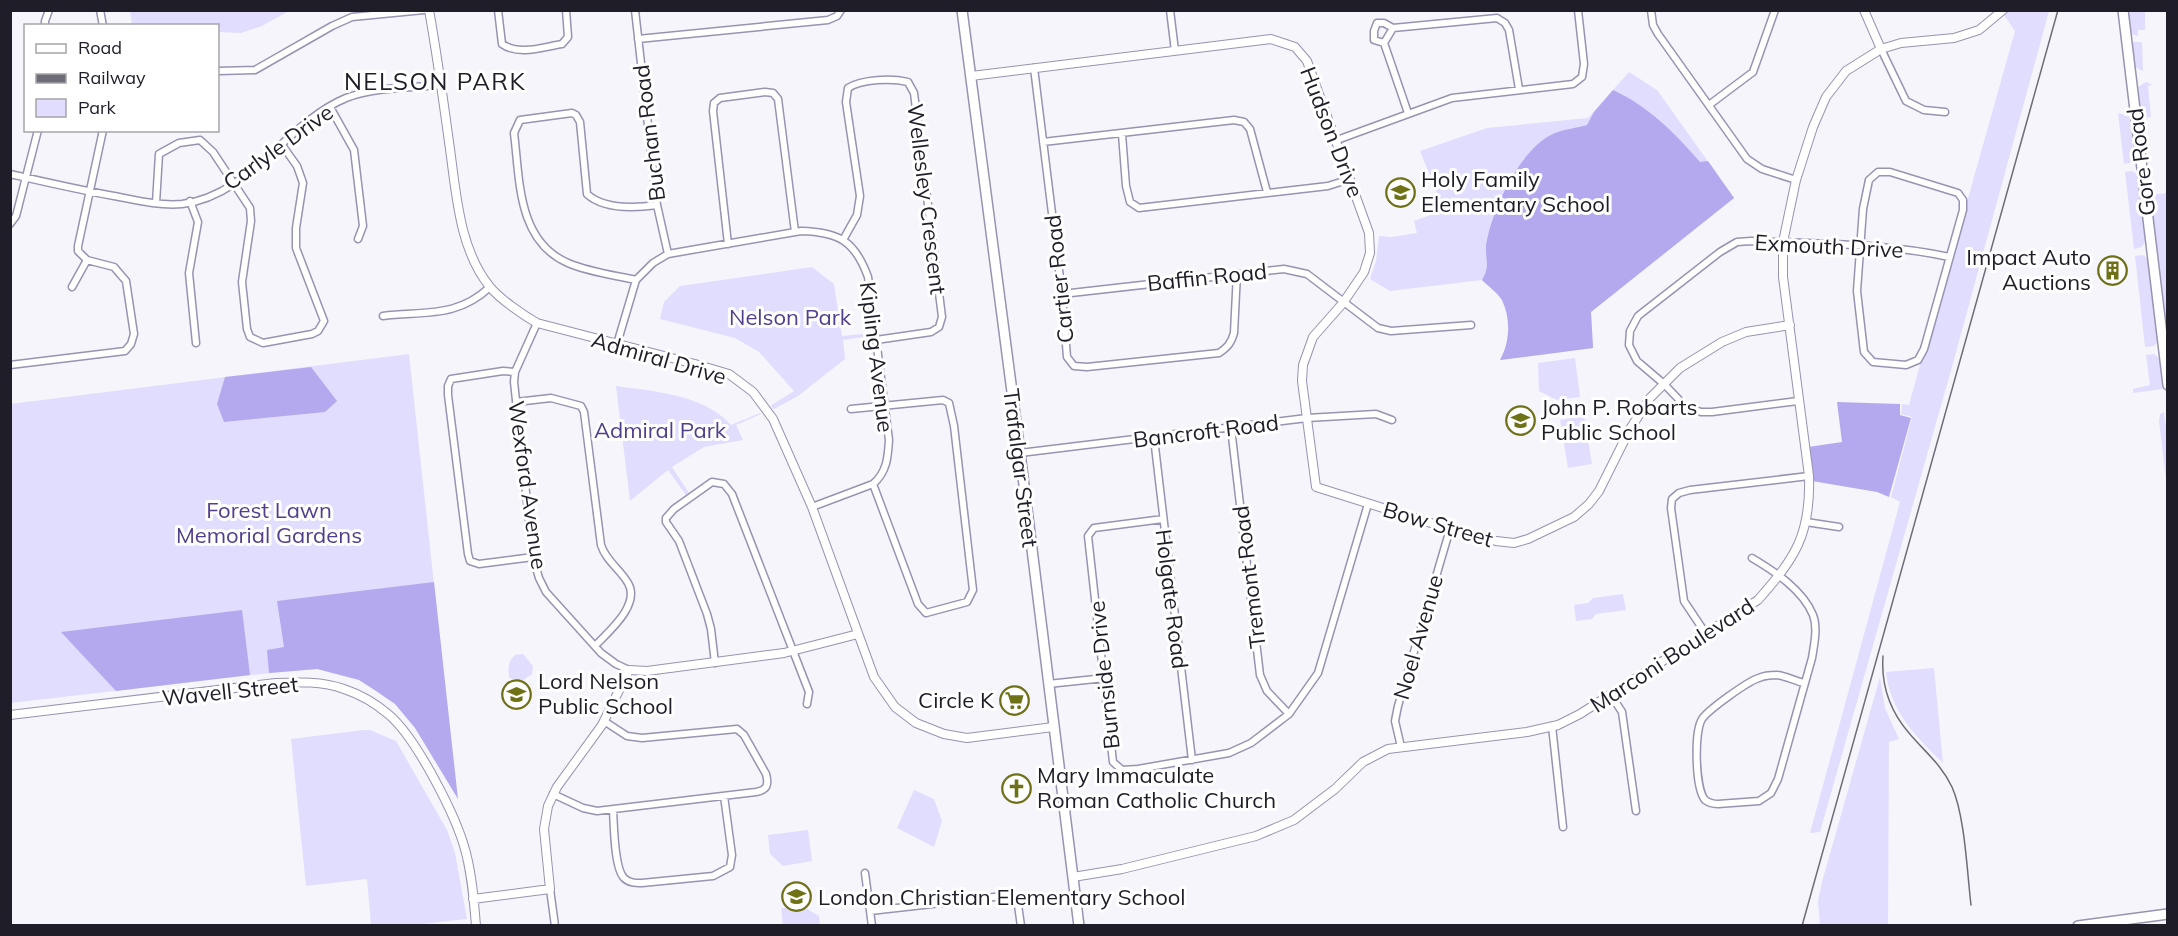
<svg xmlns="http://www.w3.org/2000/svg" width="2178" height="936" font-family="Mulish,sans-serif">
<rect width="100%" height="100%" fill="#f6f5fc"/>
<!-- green -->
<path fill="#e1ddff" d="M130,11V10L289,11L262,26L241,33L218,32V26L132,25Z
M2008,11H2049L1952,367L1820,832L1810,833L1900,502L1891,497L1912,417L1901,414L1902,404L1909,405L1921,361L1924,355L2015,31L2004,15Z
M2131,11H2145V30H2138V36L2129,33L2127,17Z
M2134,42H2142L2143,71L2133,66L2131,45Z
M1629,72L1657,90L1734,198L1591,312L1593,348L1500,360C1510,343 1511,319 1502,301C1498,293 1488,286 1482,280L1390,291L1370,279L1376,261L1379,236L1391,237L1417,233L1414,221L1444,210L1420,151L1487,128L1588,118Z
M2146,82L2153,85L2148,86L2151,117L2139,118L2136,88Z
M2118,113L2131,116L2135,162L2124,164Z
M2132,171L2137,174L2145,242L2142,247L2134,249L2125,172Z
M2167,193V345L2149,195Z
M2143,255L2148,259L2158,342L2154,346L2145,347L2135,256Z
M812,267L834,284L842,336L872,333V336L843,340L845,359L798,396L774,409L770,406L794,391L759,352L735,338L660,319L664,302L680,286Z
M409,354L442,658L261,674L11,703L10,404Z
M2154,354L2160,359L2163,389L2133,393V389L2150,385L2146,355Z
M1575,358L1580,397L1557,400L1539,391L1538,363Z
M616,386C654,391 705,395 731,425L760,413L761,414L736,425L743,440L704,447L672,467L689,493L686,495L668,470L630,501Z
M2164,412L2165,423H2167L2168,426L2167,488L2159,421L2160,414Z
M1584,416L1592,464L1568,468L1560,420Z
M1623,594L1626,610L1596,614L1592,619L1576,621L1574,605L1588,603L1593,598Z
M523,654L533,666L532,674L518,684L509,677C508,667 508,662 515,655Z
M1934,668L1943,763C1916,737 1890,711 1886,672Z
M1880,677L1885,708L1899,739L1889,742L1888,925H1820L1818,901L1822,882Z
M363,730H370L396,741L447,830L455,853L467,919L414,925H371L367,879L306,886L291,739Z
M914,790L934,799L942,821L934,847L897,828Z
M808,830L812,861L783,866L770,854L768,835Z
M802,906L819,916L820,925H783L781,908Z"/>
<!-- forest -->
<path fill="#b4a9ee" d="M1613,90C1648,106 1675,133 1700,162L1708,161L1734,198L1591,312L1593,348L1500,360C1510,343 1511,318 1502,300C1498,293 1488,286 1482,280C1492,263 1483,257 1487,240C1494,206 1521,147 1555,133C1565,129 1577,128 1587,125L1594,112Z
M311,367L337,401L325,412L224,422L217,404L225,377Z
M1837,402L1900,404V415L1911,418L1889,497L1877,492L1812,481L1808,447L1842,442Z
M434,582L458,799L415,728L395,704L376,691L359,680L317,669L269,673L267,650L284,647L277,601Z
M242,610L250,675L116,691L61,632Z"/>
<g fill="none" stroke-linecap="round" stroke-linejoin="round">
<defs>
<path id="minor" d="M100,10L103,26
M498,10L502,44C519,56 543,47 562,44L568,37L566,10
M635,10L657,205L668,254
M1170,10L1175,51
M1651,10L1653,25L1658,34L1747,159L1762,169L1796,180
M45,26V21L49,10
M638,39L828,20L837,16L841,10
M1384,43L1374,40V31L1377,23H1384L1393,28
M1881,49L1906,101L1924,110L1945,112
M1034,68L1062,294L1067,357L1074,366L1087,367L1219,353C1228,347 1231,343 1234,333L1237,273
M218,71L255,70L332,26L352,17L424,10
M1709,105L1753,72L1775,10
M330,107L354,150L363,226L358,239
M1408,113L1384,43L1393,28L1497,18L1505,23L1509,30L1519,89
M1122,134L1126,186L1130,202L1139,208L1328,186L1350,179
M1337,140L1452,98L1573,84L1582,77L1584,64L1578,10
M1043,142L1234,120L1244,122L1250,129L1267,192
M1878,172H1890L1958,193L1963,200V210L1924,349L1918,360L1906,365L1873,362L1864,352L1857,291L1863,209L1869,180Z
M10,174C45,182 79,190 114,196C135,200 159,206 182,204C250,196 286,123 346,98C375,87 410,88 441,85
M190,201L198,222L189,273L196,343
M156,203L159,154L179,143L200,140L213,152L250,208L251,221L242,282L247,329L250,337L263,343L312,334L318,331L324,321L296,248V228L303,183L297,166L282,145
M10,224L16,216L38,130
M843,240L857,215L860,196L846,102L848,88C862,79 892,78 908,82L914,93L942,317L939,327L931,332L876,340
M728,244L713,111L714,103L720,98L765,92L773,93L778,99L795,232
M636,280C613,275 589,272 568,263C517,241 520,180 514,133L520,120L572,113L576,115L580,122L587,194C604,210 635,208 657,205
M72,287L87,260
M1062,294L1284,269L1307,274L1378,328L1391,331L1471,325
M383,316C425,311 457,318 490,287
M537,323L515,372L514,382L533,557L539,578L546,592L601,653L616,664L629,670
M617,344L636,280L653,263L668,254L801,231C839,232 855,241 868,277L889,440C888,457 887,472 873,484L812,507
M10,365L125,351L131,344L134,334L126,281L114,267L87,260L78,251V246L103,130
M515,372L503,371L451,379L448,386V395L468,554L470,561L479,564L533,557
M1798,401L1712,412H1701L1686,407L1664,384L1637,361L1629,345L1630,331L1638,316L1720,252L1737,242L1751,241C1817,244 1885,243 1949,257
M516,402L551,398L581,406L584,412L601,545C606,561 620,569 628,583C641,605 608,632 595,646
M851,409L943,400L949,403L954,426L973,590L967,602L926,613L918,604L873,484
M1231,428L1260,675L1267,691L1289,714
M1154,438L1192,760
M1020,453L1307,418L1376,414L1392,420
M1163,519L1094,528L1088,536L1113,762L1122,770L1138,769L1229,753L1251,743L1289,714L1318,673L1368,504
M1806,522L1839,527
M1752,558C1774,571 1803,590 1813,615C1818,628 1814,645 1812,658L1778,779L1771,793L1759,801L1718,804C1713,804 1709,803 1705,800C1695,788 1694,732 1702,719C1708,710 1748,681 1759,678C1763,676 1772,675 1777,675C1786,676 1795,681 1804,683
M1706,634L1684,601L1671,508L1672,499L1679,493L1690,490L1809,476
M715,663L711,629L707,614L679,541L666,522V518L674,509L712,482L724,484L732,494L809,692L807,704
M1048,684L1105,678
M1611,695L1622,712L1636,811
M1552,726L1563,827
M1401,747L1395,721L1398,706L1450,529
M553,794L583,808L597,811L756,792C767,790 769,785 766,774L744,735L737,729L642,738L627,736L604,721
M613,810C614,825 614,868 624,878C629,883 635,883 642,883L713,876L730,867L732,855L724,796
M865,873L872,926
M550,889L555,926
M870,911L1012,895L1018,905L1021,926"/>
<path id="tertiary" d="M429,10C437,54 443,98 449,142C456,189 458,248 490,287C500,299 523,315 537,323L695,364L729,374L753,392L773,419L812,507L874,677L895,707L916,723L944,734L967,738L1053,727
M1864,10L1881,49
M971,76L1271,39L1295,47L1307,61L1369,233L1370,253L1364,272L1343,303L1313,337L1303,365L1302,381L1316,487L1450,529L1496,541L1514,543L1528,539L1574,517L1589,504L1599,491L1630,429L1650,398L1680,368L1722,342L1746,332L1790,325
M10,715L276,683C299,682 322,681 344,689C359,694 375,703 388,714C416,737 457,817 466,853C472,876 474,901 476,926
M1073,877L1122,869L1256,836L1294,820L1335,789L1363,762L1388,749L1527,732L1558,725L1580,714L1758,600C1795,558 1811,535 1809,476L1783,277V242L1796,180L1813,127L1826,97L1846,71L1881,49L1901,43L1954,38L1979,30L2003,10
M473,899L550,889L544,829L548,806L557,787L602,725L629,670L647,671L784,653L858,634"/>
<path id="secondary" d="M962,10L1020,453L1079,926
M2123,10L2168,385
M2078,926L2168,914"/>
</defs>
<!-- minor casing -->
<use href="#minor" stroke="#9793b1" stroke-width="9"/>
<!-- tertiary casing -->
<use href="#tertiary" stroke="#9793b1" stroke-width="10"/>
<!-- secondary casing -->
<use href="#secondary" stroke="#9793b1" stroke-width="12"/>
<!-- minor -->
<use href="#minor" stroke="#fff" stroke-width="6"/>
<!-- tertiary -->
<use href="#tertiary" stroke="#fff" stroke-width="8"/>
<!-- secondary -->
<use href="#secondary" stroke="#fff" stroke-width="9"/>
<!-- rail -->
<path stroke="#6e6d77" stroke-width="1.5" d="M1883,656C1881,684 1890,711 1909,733C1924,751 1942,765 1952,787C1965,816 1967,872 1971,905
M1802,926L2058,10"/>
</g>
<!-- icons -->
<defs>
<symbol id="school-ring" viewBox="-11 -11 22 22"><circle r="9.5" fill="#fff" stroke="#6f7117" stroke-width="1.5"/><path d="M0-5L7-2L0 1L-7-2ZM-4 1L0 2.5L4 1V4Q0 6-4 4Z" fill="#6f7117"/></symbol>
<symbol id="building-ring" viewBox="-11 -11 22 22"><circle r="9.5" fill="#fff" stroke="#6f7117" stroke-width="1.5"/><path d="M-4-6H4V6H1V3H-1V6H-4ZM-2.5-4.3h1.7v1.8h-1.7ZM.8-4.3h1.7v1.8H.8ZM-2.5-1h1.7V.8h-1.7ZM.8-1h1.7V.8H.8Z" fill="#6f7117"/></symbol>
<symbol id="supermarket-ring" viewBox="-11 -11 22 22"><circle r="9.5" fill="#fff" stroke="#6f7117" stroke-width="1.5"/><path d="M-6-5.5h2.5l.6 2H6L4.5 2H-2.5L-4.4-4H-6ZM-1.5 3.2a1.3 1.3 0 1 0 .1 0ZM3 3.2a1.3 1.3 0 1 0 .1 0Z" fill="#6f7117"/></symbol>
<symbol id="church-ring" viewBox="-11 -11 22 22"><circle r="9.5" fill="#fff" stroke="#6f7117" stroke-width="1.5"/><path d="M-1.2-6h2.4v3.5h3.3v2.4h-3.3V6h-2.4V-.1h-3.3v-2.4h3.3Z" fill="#6f7117"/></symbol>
</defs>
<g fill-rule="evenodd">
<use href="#school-ring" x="1384" y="176" width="33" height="33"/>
<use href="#building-ring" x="2096" y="254" width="33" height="33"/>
<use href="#school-ring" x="1504" y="404" width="33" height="33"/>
<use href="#school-ring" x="500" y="678" width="33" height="33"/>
<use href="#supermarket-ring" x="998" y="684" width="33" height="33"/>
<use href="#church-ring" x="1000" y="772" width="33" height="33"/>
<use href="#school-ring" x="780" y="880" width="33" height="33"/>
</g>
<g text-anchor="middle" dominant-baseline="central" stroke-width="6" stroke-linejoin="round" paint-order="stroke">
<!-- street labels -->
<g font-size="22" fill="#1e1d28" stroke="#fff">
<text transform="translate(1332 132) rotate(69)">Hudson Drive</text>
<text transform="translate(649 133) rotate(-97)">Buchan Road</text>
<text transform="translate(278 147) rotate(-36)">Carlyle Drive</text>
<text transform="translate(2141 162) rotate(-97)">Gore Road</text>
<text transform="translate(927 199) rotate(83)">Wellesley Crescent</text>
<text transform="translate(1829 246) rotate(3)">Exmouth Drive</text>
<text transform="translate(1207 277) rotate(-6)">Baffin Road</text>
<text transform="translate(1059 279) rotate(-96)">Cartier Road</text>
<text transform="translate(877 357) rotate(83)">Kipling Avenue</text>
<text transform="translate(659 358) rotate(16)">Admiral Drive</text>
<text transform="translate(1206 431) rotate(-7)">Bancroft Road</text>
<text transform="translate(1021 468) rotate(83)">Trafalgar Street</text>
<text transform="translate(528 485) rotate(82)">Wexford Avenue</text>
<text transform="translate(1438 524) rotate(16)">Bow Street</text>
<text transform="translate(1249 577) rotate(-97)">Tremont Road</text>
<text transform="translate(1172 599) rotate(83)">Holgate Road</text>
<text transform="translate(1418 637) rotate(-74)">Noel Avenue</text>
<text transform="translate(1672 655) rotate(-33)">Marconi Boulevard</text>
<text transform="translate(1104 675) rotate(-96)">Burnside Drive</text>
<text transform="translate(230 691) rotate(-6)">Wavell Street</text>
</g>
<!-- poi labels -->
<g font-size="22" fill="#1e1d28" stroke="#fff" text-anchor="start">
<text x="1421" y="179">Holy Family<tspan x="1421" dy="25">Elementary School</tspan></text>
<text x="2091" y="257" text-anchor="end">Impact Auto<tspan x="2091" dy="25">Auctions</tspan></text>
<text x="1541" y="407">John P. Robarts<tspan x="1541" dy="25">Public School</tspan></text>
<text x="538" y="681">Lord Nelson<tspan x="538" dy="25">Public School</tspan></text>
<text x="994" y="700" text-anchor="end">Circle K</text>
<text x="1037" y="775">Mary Immaculate<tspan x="1037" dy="25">Roman Catholic Church</tspan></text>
<text x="818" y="897">London Christian Elementary School</text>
</g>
<!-- park labels -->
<g font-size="22" fill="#513e8f" stroke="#fff">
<text x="790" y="317">Nelson Park</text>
<text x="660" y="430">Admiral Park</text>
<text x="269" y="510">Forest Lawn<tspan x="269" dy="25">Memorial Gardens</tspan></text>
</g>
<!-- neighbourhood labels -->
<g font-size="24" letter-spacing="1.5" fill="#1e1d28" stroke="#fff">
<text x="435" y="81">NELSON PARK</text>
</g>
</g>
<!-- border -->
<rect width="2178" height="936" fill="none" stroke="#1e1d28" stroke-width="24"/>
<!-- legend -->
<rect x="24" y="24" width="195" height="108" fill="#ffffff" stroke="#a5a5a9" stroke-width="1.5"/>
<rect x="36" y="44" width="30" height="9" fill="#ffffff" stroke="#a5a5a9" stroke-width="1.5"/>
<text x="78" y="54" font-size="18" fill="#1e1d28">Road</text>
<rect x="36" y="74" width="30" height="9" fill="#6e6d77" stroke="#a5a5a9" stroke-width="1.5"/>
<text x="78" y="84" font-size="18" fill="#1e1d28">Railway</text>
<rect x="36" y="99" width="30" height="18" fill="#e1ddff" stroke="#a5a5a9" stroke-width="1.5"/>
<text x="78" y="114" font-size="18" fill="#1e1d28">Park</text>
</svg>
